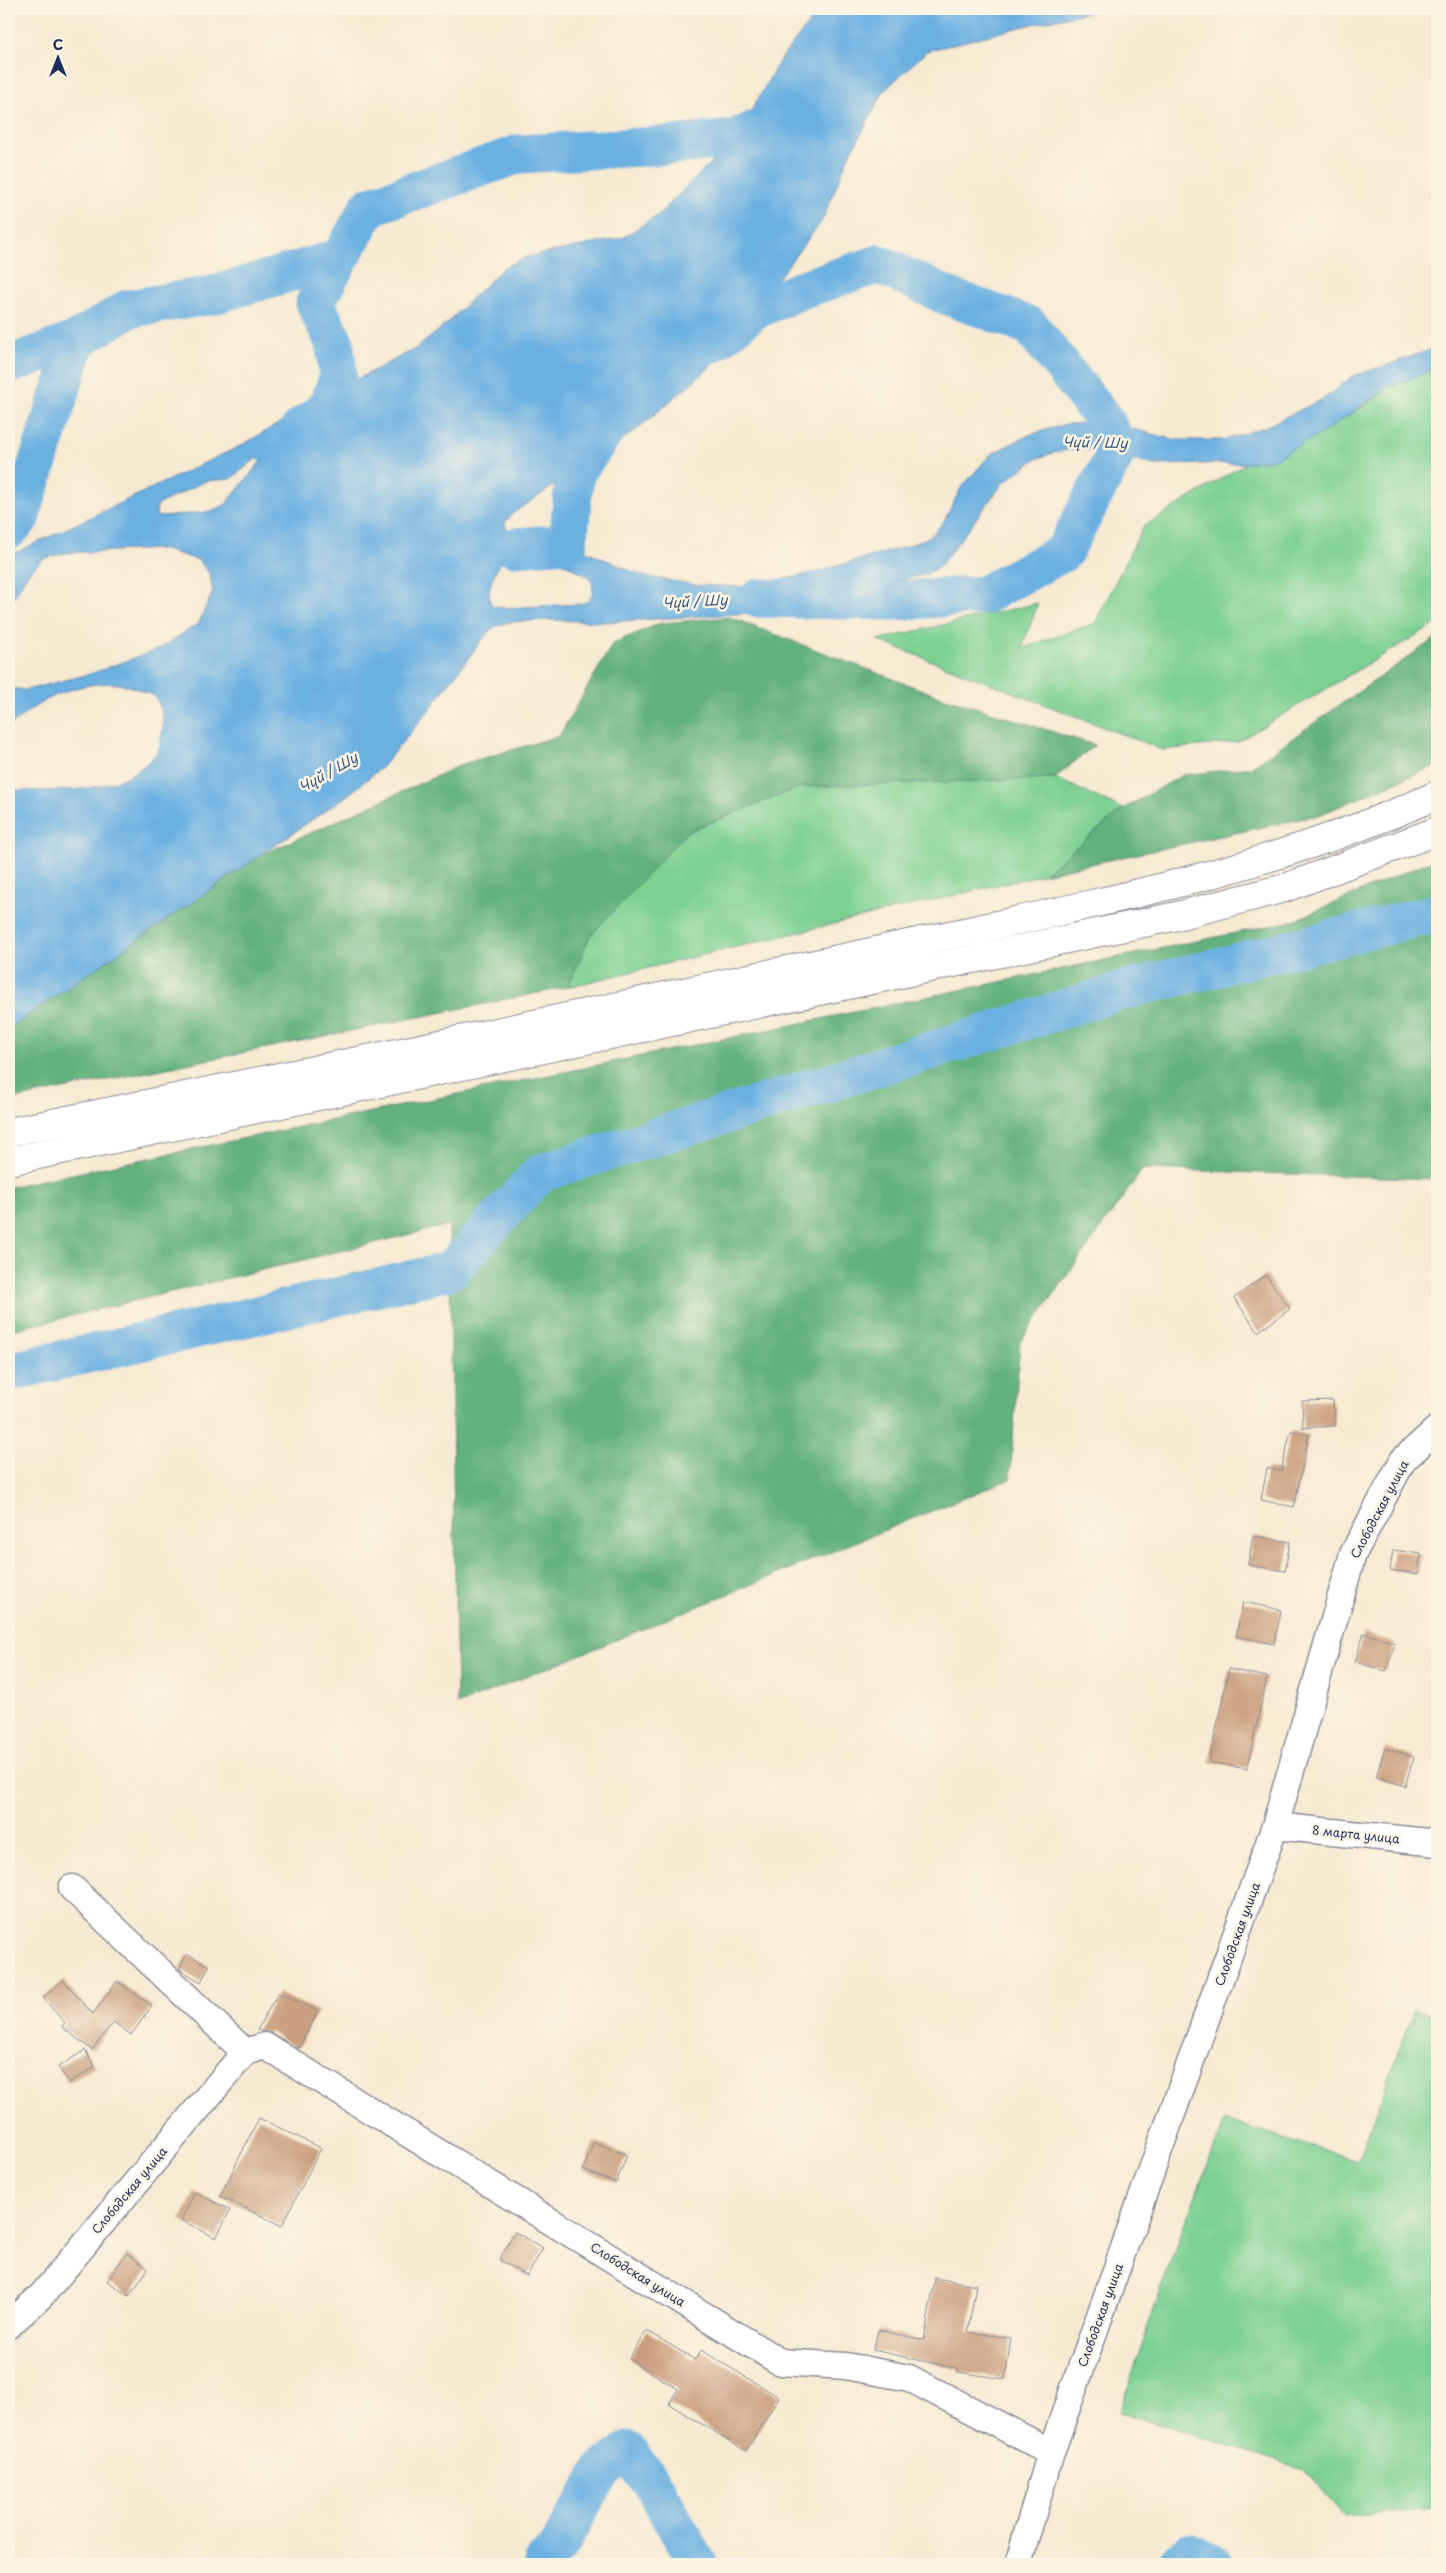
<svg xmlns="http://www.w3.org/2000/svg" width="1446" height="2573" font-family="'Playpen Sans',sans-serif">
<rect width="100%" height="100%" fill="#fcf5e5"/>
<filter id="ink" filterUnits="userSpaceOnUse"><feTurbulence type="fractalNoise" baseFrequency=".02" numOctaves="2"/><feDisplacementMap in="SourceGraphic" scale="10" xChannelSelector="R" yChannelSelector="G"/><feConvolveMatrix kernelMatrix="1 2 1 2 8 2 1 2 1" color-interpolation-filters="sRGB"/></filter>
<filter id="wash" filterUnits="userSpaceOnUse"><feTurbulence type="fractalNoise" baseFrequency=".0096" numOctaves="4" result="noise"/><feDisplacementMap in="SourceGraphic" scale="20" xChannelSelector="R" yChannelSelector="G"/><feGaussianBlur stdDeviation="1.12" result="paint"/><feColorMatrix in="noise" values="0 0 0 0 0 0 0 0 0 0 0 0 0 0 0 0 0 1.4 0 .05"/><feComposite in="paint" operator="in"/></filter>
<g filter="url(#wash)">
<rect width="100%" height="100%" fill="#f7ead2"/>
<!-- green -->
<path fill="#7bd093" stroke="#4b8078" d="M1437,368V623L1237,742L1163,750L877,640L1038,603L1022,648L1095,623L1143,527L1246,463L1274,459L1367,404L1390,387Z
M1055,778L1123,809L1044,874L568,987L590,936L686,832L800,787Z
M1414,2010L1437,2014V2508L1344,2516L1303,2469L1119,2412L1175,2248L1225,2120L1358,2161Z"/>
<!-- forest -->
<path fill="#64b27d" stroke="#40706e" d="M729,617L933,694L1095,745L1055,778L800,787L687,832L590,936L568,987L9,1100V1028L261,855L463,764L559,736L613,643L661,623Z
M1437,637V765L1319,815L1044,874L1123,809L1183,775L1251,767Z
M1437,858V1179L1143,1169L1020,1342L1010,1479L457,1705L449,1225L9,1331V1187L1293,921Z"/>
<!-- water -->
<path fill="#6bb0e1" stroke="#4370a0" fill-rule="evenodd" d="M820,9H1104L1033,24L927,51L884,91L847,160L822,221L708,369L635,431L512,514L505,523L507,532L568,543L643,576L697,585L747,587L813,573L908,546L931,536L944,521L961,488L991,454L1029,435L1066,424L1106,422L1175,440H1225L1267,426L1325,398L1353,376L1408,358L1427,351L1437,342V368L1390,387L1325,431L1274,459L1246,463L1154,465L1084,449L1059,451L1036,459L1004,482L940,566L926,574L865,590L812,599L769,612L605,622L549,620L509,622L494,627L486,635L425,715L382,767L348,795L9,1028V790C57,791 121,796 156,754C160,750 161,739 162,733C164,722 162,704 154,696C151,693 144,692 140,690C98,671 39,696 9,728V688L26,690L93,673L159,649L199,623L213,591L209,573L198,560L162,549L64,553L43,559L28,573L9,606V556L242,445L334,391L417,348L445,325L503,268L526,257L622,238L657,216L735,139L780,60ZM257,458L261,461L226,504L213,511L163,517L156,516L157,506L163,502L206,481L231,479ZM521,552L545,553L589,577C594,586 595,592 589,601L580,604L505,608L492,606C484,594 495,566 506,558C510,555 516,554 521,552Z"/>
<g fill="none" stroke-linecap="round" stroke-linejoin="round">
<!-- river -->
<path stroke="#6bb0e1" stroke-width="39" d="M713,343L755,310L803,289L879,264L945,295L1030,326L1106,422L1115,441L1114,457L1064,552L984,595L894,601L758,598
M9,365L77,340
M300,428L315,418L329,404L338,379L335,344L315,303L369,207L519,154L675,145L735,139L783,116
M9,530L20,518L77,340L128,309L213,295L340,258
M514,547L568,543L575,473L607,429
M9,1372L450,1271L540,1173L1121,991L1437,913
M543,2564L560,2544L603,2469L628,2451L655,2489L698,2564
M1175,2564L1190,2552L1214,2564"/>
</g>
<g id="blocks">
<!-- building -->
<path fill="#cba080" d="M1266,1275L1290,1309L1258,1332L1234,1298Z
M1333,1400L1335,1426L1303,1428L1302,1401Z
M1291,1431L1309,1435L1294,1507L1261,1500L1267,1468L1281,1471Z
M1253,1536L1290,1542L1285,1571L1248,1565Z
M1393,1550L1421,1554L1418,1574L1390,1570Z
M1243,1602L1281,1610L1274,1644L1236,1636Z
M1364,1633L1395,1643L1386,1671L1355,1662Z
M1229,1669L1267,1677L1247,1769L1209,1762Z
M1385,1748L1414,1757L1405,1786L1376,1777Z
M187,1954L209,1966L201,1982L179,1969Z
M63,1980L93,2014L117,1981L152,2006L131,2035L114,2022L92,2050L62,2027L65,2023L43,1998Z
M278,1993L318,2011L298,2049L272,2033L257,2030Z
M85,2050L95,2067L69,2083L58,2067Z
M259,2118L321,2148L282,2226L220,2196Z
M594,2142L627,2155L616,2183L583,2170Z
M195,2192L230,2210L216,2238L181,2220Z
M515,2232L543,2248L527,2276L499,2260Z
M127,2253L148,2269L129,2296L107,2281Z
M935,2278L976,2285L968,2332L1011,2338L1005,2379L958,2372L959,2369L873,2350L878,2330L924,2340Z
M646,2330L695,2360L701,2350L779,2397L746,2451L669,2404L678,2389L629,2359Z"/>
</g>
</g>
<g filter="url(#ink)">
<use href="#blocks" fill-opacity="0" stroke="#898c98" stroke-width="1"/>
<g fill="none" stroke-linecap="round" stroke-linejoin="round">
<defs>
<path id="minor" d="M1275,1826L1437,1843
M72,1888L245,2052
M9,2325L42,2295L245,2052L265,2046L780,2362L846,2366L909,2378L1051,2452
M1018,2564L1051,2452L1275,1826L1353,1554L1403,1460L1437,1429"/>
<path id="highway" d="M9,1132C294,1075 578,1016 862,954C1056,911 1255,877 1437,795
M9,1161L1177,916L1285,888L1437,831"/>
</defs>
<!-- minor casing -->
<use href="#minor" stroke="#898c98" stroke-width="29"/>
<!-- highway casing -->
<use href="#highway" stroke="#898c98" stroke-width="30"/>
<!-- minor -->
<use href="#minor" stroke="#fff" stroke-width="26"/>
<!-- highway -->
<use href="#highway" stroke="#fff" stroke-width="28"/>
</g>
</g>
<g text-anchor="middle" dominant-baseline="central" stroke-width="5" stroke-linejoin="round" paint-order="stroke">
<!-- street labels -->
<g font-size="12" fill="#1b2f5e" stroke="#fcf5e5">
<text transform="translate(1379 1509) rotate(-62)">Слободская улица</text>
<text transform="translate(1356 1834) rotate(6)">8 марта улица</text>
<text transform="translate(1237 1934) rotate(-70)">Слободская улица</text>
<text transform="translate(129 2190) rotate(-50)">Слободская улица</text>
<text transform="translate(638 2274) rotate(32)">Слободская улица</text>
<text transform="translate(1100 2315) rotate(-70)">Слободская улица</text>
</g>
<!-- water labels -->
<g font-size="14" font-style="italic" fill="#335685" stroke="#fcf5e5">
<text transform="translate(1095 442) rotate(1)">Чүй / Шу</text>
<text transform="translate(695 601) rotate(-3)">Чүй / Шу</text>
<text transform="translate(328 772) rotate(-30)">Чүй / Шу</text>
</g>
</g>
<!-- margin -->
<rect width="1446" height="2573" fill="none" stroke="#fcf5e5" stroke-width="30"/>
<!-- north arrow -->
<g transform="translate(58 58)" stroke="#fcf5e5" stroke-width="4" paint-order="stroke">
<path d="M0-4L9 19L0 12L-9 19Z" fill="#1b2f5e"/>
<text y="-8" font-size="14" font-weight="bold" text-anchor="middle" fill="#1b2f5e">С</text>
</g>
</svg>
